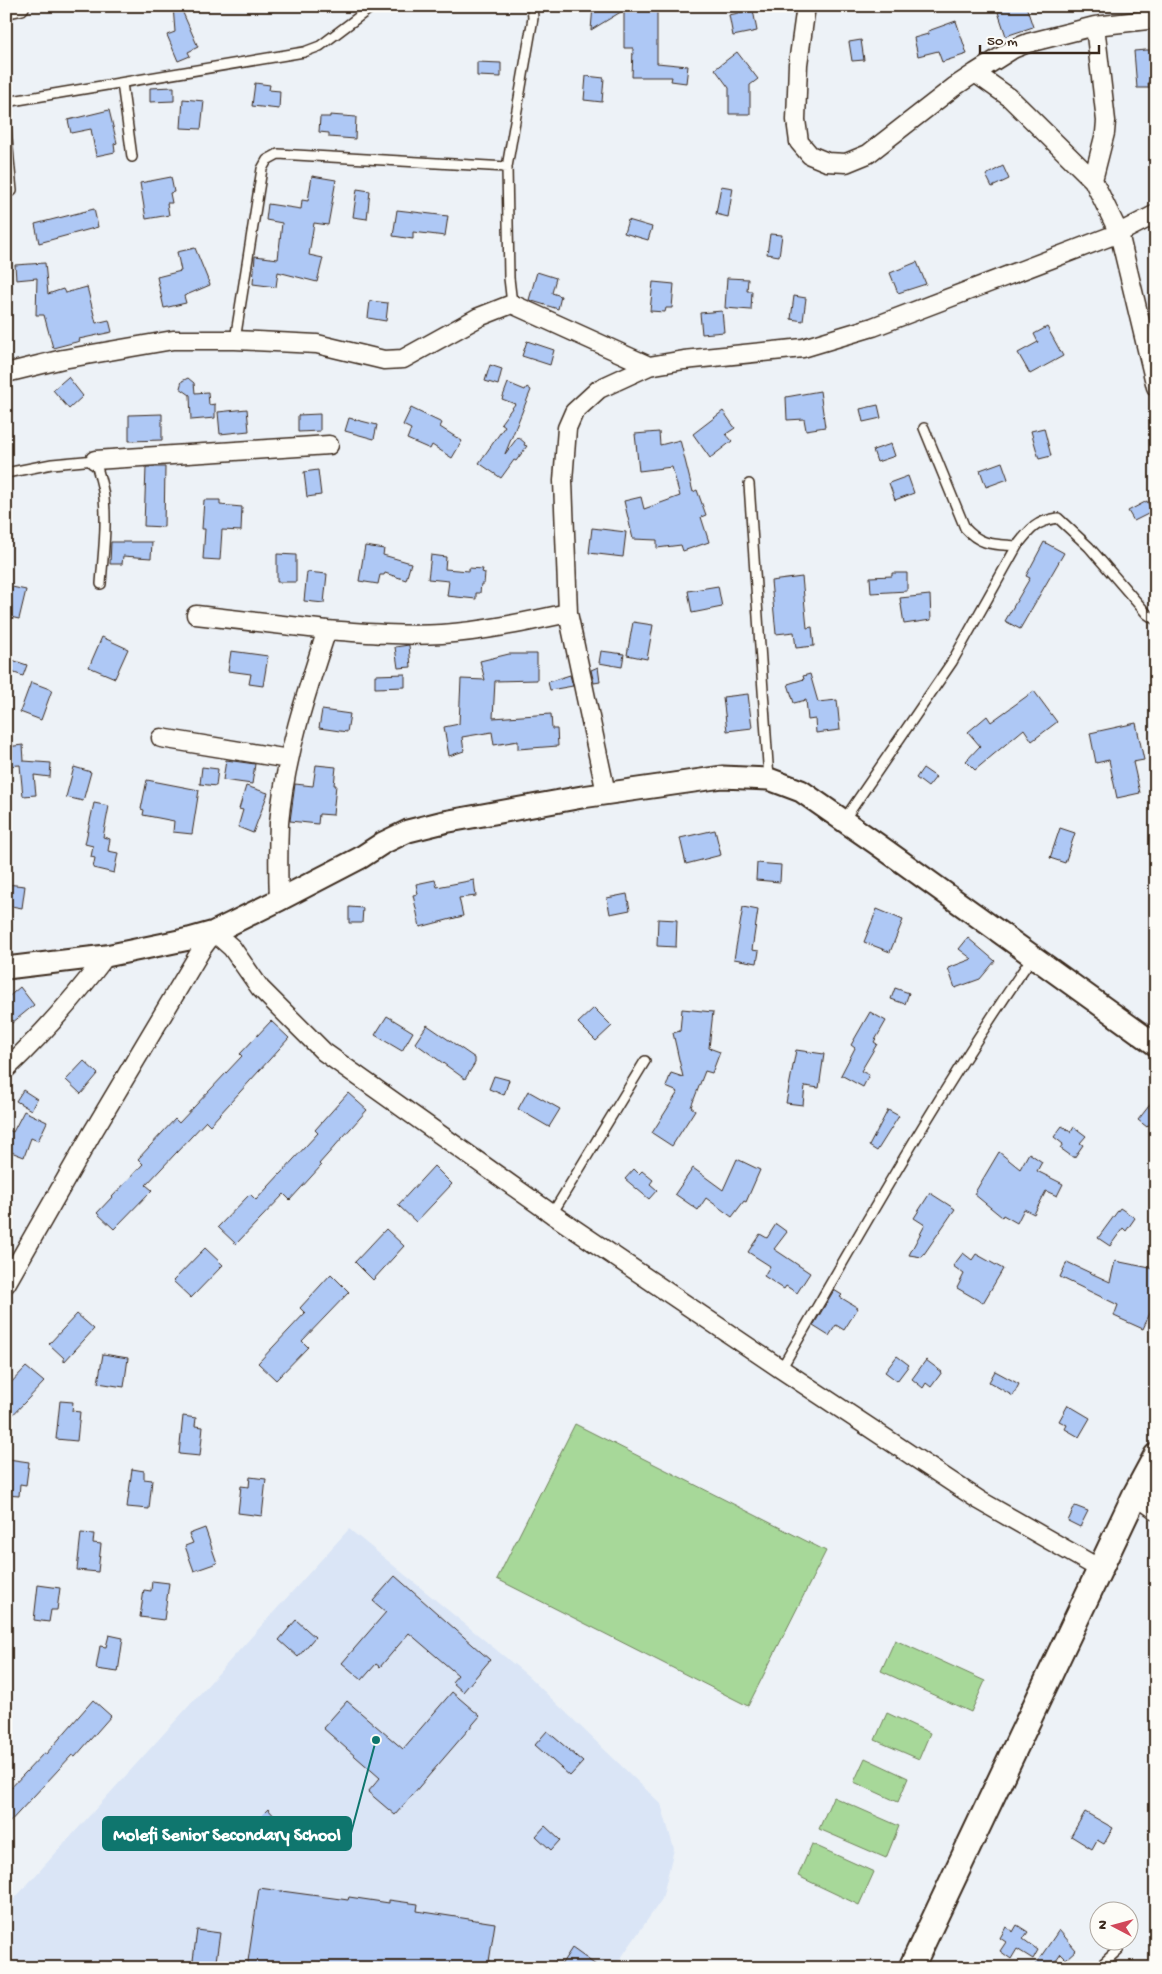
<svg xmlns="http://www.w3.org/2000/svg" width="1162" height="1974" font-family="'Gochi Hand',sans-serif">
<rect width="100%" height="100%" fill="#edf2f7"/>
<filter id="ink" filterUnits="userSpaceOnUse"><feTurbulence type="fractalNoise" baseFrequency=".02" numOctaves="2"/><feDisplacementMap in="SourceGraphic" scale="10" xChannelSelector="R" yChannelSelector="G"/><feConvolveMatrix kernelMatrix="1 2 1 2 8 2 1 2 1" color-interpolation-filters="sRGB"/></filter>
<g filter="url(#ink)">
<!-- built -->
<path fill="#dae5f6" d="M349,1529L527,1675L661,1804L674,1849L662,1899L614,1968H6V1908Z"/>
<!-- green -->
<path fill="#a7d899" stroke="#71815c" d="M575,1424L826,1551L748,1706L497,1579Z
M895,1640L985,1681L971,1712L881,1671Z
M887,1713L930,1733L919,1759L875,1740Z
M865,1758L908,1778L898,1802L854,1782Z
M833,1797L899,1826L886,1858L819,1829Z
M812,1844L874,1872L859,1905L798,1876Z"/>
<!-- building -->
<path fill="#aec8f5" stroke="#3b2a1e" d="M173,6H180L198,47L188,52L190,56L178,61L167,35L175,32Z
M593,6H657V63L688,66L686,83L671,81L672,77H632L633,48H624V10L591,30Z
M1013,6H1026L1033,27L1006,36L998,12Z
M753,10L757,31L733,36L729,15Z
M956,21L967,54L942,62L938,51L918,56L914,38L928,34V31Z
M861,40L864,60L852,61L849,42Z
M1146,50H1156V82H1148L1149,88H1137L1134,51Z
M737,52L758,79L750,85V114H729V88L715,69Z
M477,62L501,63V77L477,76Z
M586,76L604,78L602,102L584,100Z
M255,83L270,85L269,90L280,91L279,109L252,106Z
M174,87V101L150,102V88Z
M183,99L204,101L201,129L181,128Z
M109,110L117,143L114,144L115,152L96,156L91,129L71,133L68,120Z
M330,115L356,117L355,139L329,137V133L319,132L320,117H330Z
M1003,166L1009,179L992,187L986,175Z
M312,176L336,180L328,225L314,223L309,255L323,258L317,282L278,272L276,287L253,284L255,256L278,259L282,223L266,220L268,204L301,209L302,200L308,201Z
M171,177L174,192L170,193L172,203H167L169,215L146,219L140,183Z
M721,186L733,188L728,217L716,214Z
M357,189L370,191L367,219L353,217Z
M94,209L98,227L39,243L35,224Z
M397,210L448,216L445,236L413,232V239L393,236Z
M628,220L652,227L648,240L624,233Z
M770,234L782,235L779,256L767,254Z
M195,248L210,285L184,296L186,303L164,308L157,277L181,271L177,252Z
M917,262L926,284L898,293L890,273Z
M45,263L48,294L63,289L65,293L87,287L96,323L109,320L112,332L79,339L80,341L53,348L44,315H36L37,278L16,280L15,265Z
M537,272L556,278L552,293L561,296L558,309L529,300Z
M727,278L748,279L747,291H752L751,310L725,308Z
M653,282L674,284L672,308H666L665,312L650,311Z
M794,296L806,298L803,321L791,319Z
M370,301L388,303L386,321L368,318Z
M722,311L724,332L702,334L700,313Z
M1047,327L1063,356L1030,374L1018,353L1038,342L1034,334Z
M527,341L554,350L550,365L522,356Z
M490,365L502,369L498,385L485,381Z
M68,377L83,396L69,409L53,390Z
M188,378L194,383L195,393L208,392L209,405L215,404V418L191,420L190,395L180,388L182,381Z
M508,383L525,390L527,387L531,390L505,454L518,437L525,443L524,445L527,446L516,461L514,460L501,478L479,463L505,426L501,423L515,404L502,399Z
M820,391L825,427L806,430L804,419L787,420L786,397Z
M878,405L881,418L863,422L860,409Z
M411,408L442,423L440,427L462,441L452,458L432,445L430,449L407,439L411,429L403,425Z
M247,409L249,431L220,434L218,412Z
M723,411L735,428L726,434L732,441L710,458L693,434Z
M162,414V440L129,441V415Z
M320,414V431L298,432V415Z
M349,418L377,425L374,439L345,431Z
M1044,428L1051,456L1039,459L1031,431Z
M659,432L660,445L680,440L693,492L697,490L706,515L701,517L709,542L683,551L681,545L657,548V540L633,539L624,501L641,497L644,509L680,496L672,467L639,471L635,434Z
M891,444L895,456L877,462L873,450Z
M1002,462L1008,479L986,487L980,470Z
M146,467H165L164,527L144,526Z
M318,470L321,495L307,497L304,472Z
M908,476L914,493L895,500L889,483Z
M204,500H220V505L242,507L241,531L222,530L220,560L203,559L205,529H202Z
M1147,501L1152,512L1134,521L1128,511Z
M592,528L626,532L623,557L589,553Z
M111,542H152L151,558L123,556L122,564H110Z
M1044,542L1064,553L1020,629L1005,621L1030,578L1026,576Z
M365,546L384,549L383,555L411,563L406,580L385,573L384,575H380L378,584L359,581Z
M277,554L296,555V582H277Z
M431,555L446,557L445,569L469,571V568L483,569L482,572L485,573L484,584H481L480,593H476V599L447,596L449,581L428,579Z
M307,572L327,574L324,603L304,601Z
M892,573H907V591L871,593L870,577L892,576Z
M802,577L807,628L812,627L814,646L796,648L794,632L776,634L771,581Z
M718,586L722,607L692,613L688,591Z
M12,587L26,590L19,619L6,616Z
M930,595L931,620L904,624L900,598Z
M633,622L653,625L647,659L627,655Z
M102,637L128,649L115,678L89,667Z
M409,645L411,667L398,668L395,647Z
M231,651L268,656L263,686L249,684L251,674L228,671Z
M601,651L624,654L622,667L599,663Z
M509,654H537V680L495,681L493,718L551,714L552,729H557L558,746L518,749V741L494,745L492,732L462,737L464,751L449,756L444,727L459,724L461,679L485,680L480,661Z
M6,658L27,665L23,676L6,670Z
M598,667L600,682L594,683L591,670Z
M405,674V687L375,688V675Z
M810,674L818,702L837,700L840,730L816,733L815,719L808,720L806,700L794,703L788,684L804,679L803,676Z
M570,675L573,686L550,690L548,682Z
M31,682L52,690L41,720L20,712Z
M1034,691L1057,722L1032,741L1024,729L975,770L966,761L980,746L968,732L987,716L991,722Z
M748,694L752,728L727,731L723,697Z
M322,710L350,714L347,732L319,728Z
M1136,723L1144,760L1133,762L1140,793L1117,798L1109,760L1096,763L1090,733Z
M23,745L24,761L51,763L50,777L34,775L36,795L23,796L20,765L6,766V747Z
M226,760L255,764L252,784L223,780Z
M316,765L336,767L334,785H336L333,815L319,814L318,824L290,821L295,784L313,786Z
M74,767L91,772L83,801L66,797Z
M202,767L218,769L216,786L200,784Z
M923,768L936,777L928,787L916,778Z
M147,780L199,790L192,834L173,832L174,821L143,815L144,810L141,809Z
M246,786L268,793L253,833L238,827L243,810L239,809Z
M94,803L109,806L103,837L110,839L108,851L118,853L114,873L93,868L95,858L91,857L93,846L85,844Z
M1060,828L1075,833L1065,863L1050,858Z
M715,830L721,855L686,864L680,838Z
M757,863L781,865L780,882L756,880Z
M435,880L437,887L474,880L476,896L459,898L463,916L420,927L413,895L418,894L416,884Z
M6,884L25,886L22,908L6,905Z
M627,894L630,910L610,914L607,898Z
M349,907L363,908L362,923H349Z
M743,907L758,910L752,950L759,951L757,963L734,959Z
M877,909L903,920L890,952L864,942Z
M658,919L677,920L676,947L657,946Z
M968,938L995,961L980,979L955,988L948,968L972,959L959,949Z
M20,987L34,1005L12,1023L6,1015V999Z
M895,988L909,993L905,1004L891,999Z
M594,1008L612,1026L596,1041L578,1023Z
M682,1009L713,1012L709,1048L720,1052L712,1073L705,1071L691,1107L695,1110L672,1146L652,1133L678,1092L666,1087L671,1073L683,1077L673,1033L680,1031Z
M870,1012L886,1021L874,1042L877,1044L861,1071L869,1075L863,1087L841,1075L855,1048L851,1045Z
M387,1016L413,1032L402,1051L375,1035Z
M271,1021L289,1038L210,1125L206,1121L146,1185L152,1190L114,1229L97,1213L143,1164L138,1159L175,1119L179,1123L242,1056L240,1054Z
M427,1025L475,1058V1063L465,1079L415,1043Z
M796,1050L824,1054L819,1088L805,1086L803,1105L786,1103Z
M84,1061L98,1074L81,1094L66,1080Z
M494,1076L509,1080L504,1095L489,1089Z
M23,1090L37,1099L31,1110L16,1101Z
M528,1091L560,1109L549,1127L518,1109Z
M348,1093L367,1110L319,1164L321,1166L290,1200L284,1194L236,1244L218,1227L250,1194L256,1200L318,1133L315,1130Z
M1156,1097V1117L1147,1127L1138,1120Z
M888,1110L899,1116L877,1151L869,1146Z
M24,1111L47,1122L38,1141L31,1138L24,1157L6,1150V1129L13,1132Z
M1062,1126L1071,1132L1074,1127L1086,1136L1080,1143L1083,1145L1074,1158L1060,1148L1063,1144L1054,1137Z
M999,1152L1020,1169L1029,1153L1042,1162L1037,1171L1063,1184L1057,1196L1046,1191L1034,1214L1024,1209L1017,1223L1003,1215L1002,1217L974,1194Z
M737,1159L760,1170L746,1202L744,1201L732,1217L706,1198L698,1210L675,1194L693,1168L723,1190Z
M434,1166L452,1184L416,1222L398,1205Z
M634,1169L639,1174L642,1171L653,1180L650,1184L657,1190L649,1199L625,1179Z
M930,1193L955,1209L922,1257L909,1255L925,1225L914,1218Z
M1120,1208L1135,1218L1126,1231L1123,1228L1110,1246L1098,1238Z
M776,1224L787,1232L774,1249L810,1273L797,1293L786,1286L784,1289L764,1276L770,1266L748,1252L760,1234L767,1238Z
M386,1229L404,1246L373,1280L355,1262Z
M205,1248L223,1265L191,1298L173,1281Z
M963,1253L972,1260L976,1254L1003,1269L983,1303L957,1288L964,1274L953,1266Z
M1115,1261L1150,1268L1156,1271V1300L1143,1329L1114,1316L1118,1305L1060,1277L1067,1262L1110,1282Z
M331,1274L349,1292L302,1341L308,1347L276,1380L258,1363L305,1313L300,1308Z
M834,1290L842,1295L840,1297L858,1308L844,1330L836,1325L829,1336L813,1326Z
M77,1314L94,1329L64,1362V1358L49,1344Z
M103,1354L128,1358L124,1387L98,1383Z
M897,1356L909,1365L897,1381L885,1372Z
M926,1360L942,1372L931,1387L926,1383L923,1388L912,1379Z
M26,1367L44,1382L6,1422V1388Z
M995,1371L1019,1384L1013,1396L989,1382Z
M60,1401L73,1402L72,1411L80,1412L77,1441L56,1439Z
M1068,1405L1090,1418L1079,1437L1065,1429L1067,1425L1059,1421Z
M183,1416L196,1418L195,1426L203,1427L200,1456L179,1454Z
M8,1459L29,1462L26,1485L20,1484L19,1496L6,1495Z
M132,1469L144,1471V1479L152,1480L149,1509L127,1507Z
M250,1477L266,1479L262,1516L238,1513L241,1486L249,1487Z
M1075,1506L1088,1511L1080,1527L1068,1521Z
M205,1528L217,1563L194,1571L185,1546L193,1543L189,1534Z
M81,1533L94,1534L93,1543L101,1544L98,1572L77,1570Z
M395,1576L490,1660L463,1692L452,1682L458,1675L409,1633L380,1667L376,1664L362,1680L342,1663L386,1612L373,1601Z
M152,1581L169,1583L164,1620L140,1617L144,1590L151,1591Z
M38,1585L60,1588L57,1610H51L49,1622L34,1620Z
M296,1620L315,1637L298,1657L279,1640Z
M109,1635L123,1638L118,1672L96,1669L100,1646L106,1647Z
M452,1692L480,1716L395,1815L368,1792L380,1778L323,1728L347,1701L403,1749Z
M93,1700L111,1716L75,1757L72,1755L6,1826V1793L44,1753L46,1754Z
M547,1731L583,1762L570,1776L535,1745Z
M268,1809L285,1828L275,1837L259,1818Z
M1085,1812L1113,1828L1104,1844L1097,1840L1092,1849L1071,1836Z
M545,1826L560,1840L551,1850L536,1836Z
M259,1888L348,1900L349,1897L389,1903V1900L418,1904L417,1911L495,1923L488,1968H247Z
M1017,1925L1028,1932L1023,1939L1038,1950L1033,1959L1017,1949L1011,1959L1000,1951L1006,1942L1000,1938L1006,1927L1013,1932Z
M197,1930L220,1933L215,1968H192Z
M1059,1930L1076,1950L1066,1959L1061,1954L1051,1968H1033Z
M572,1948L600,1968H559Z"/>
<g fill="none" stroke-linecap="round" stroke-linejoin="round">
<defs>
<path id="service" d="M122,83L132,157
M6,102L304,52L320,46L373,6
M6,128L12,191
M512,304L509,278L507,167L533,18L532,6
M235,340L262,169L267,160L278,154L507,167
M924,428L965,528C981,546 994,544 1017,546
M6,473L52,464L95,460C98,472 103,485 104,498C107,527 103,555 101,584
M749,484L769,779
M844,820L952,662L1017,546C1030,529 1036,521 1058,518L1089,547L1147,614L1156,620
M552,1214L645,1061
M781,1369C862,1230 941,1088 1033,956
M1098,1968L1118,1950"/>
<path id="minor" d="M6,9L20,6
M975,73L1013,49L1028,43L1095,26L1156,19
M1093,180L1105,133L1106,121L1095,26
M1156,214L1119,233L1156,387
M6,373L63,359L173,340H235L317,344L384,360L403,359L479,317L512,304L649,366
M95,460L329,445
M196,615L327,630
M161,738L289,759
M606,793L568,613L563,481L567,428L574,412L599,389L649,366L684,360L803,348L873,327L1119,233L1093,180L1009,97L975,73L954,87L868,154L846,163L827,162L810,155L799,142L796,120L798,64L806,6
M279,900C278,875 278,849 279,823C285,757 306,693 327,630C365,633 404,636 442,634C485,631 526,622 568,613
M6,1069C43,1034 75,997 106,956
M6,1284L91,1135L203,947L214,932L232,948L260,988L324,1052L552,1214L781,1369L979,1500L1100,1569
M1135,1495L1156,1510"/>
<path id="tertiary" d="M6,968L106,956L189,939L214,932L279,900L360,858L383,843L408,831L444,822L582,797L722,777L769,779L801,791L877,844L1156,1045"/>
<path id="secondary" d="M911,1968L1135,1495L1156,1456"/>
</defs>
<!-- service casing -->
<use href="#service" stroke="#3b2a1e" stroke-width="12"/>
<!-- minor casing -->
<use href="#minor" stroke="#3b2a1e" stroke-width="21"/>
<!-- tertiary casing -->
<use href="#tertiary" stroke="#3b2a1e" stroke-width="25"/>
<!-- secondary casing -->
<use href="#secondary" stroke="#3b2a1e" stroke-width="28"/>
<!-- service -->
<use href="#service" stroke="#fdfcf7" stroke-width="9"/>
<!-- minor -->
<use href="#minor" stroke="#fdfcf7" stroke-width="18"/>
<!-- tertiary -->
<use href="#tertiary" stroke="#fdfcf7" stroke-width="21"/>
<!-- secondary -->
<use href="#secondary" stroke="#fdfcf7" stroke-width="24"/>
</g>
</g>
<!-- callouts -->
<path fill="none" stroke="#0f766e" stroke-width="2" d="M376 1740L351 1833"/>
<circle fill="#0f766e" stroke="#fdfcf7" stroke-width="2" cx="376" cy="1740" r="5"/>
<rect fill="#0f766e" stroke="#0f766e" stroke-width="2" x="103" y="1817" width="248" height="33" rx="5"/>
<g font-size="18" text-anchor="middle" font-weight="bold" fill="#fff">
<text x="227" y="1840">Molefi Senior Secondary School</text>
</g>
<!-- margin -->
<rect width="1162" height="1974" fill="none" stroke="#fdfcf7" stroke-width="25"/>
<rect x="12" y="12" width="1137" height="1949" fill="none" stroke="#3b2a1e" stroke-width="2" filter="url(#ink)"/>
<!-- north arrow -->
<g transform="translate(1114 1926) rotate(276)"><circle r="24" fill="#fdfcf7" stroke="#afa8a0"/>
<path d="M0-4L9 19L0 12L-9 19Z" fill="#d1495b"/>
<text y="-8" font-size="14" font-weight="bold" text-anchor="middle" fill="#3b2a1e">N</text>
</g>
<!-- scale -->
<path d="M980 45v8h119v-8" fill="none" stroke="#3b2a1e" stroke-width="2.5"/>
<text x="987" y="45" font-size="15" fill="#3b2a1e" stroke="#fdfcf7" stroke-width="4" paint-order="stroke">50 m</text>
</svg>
